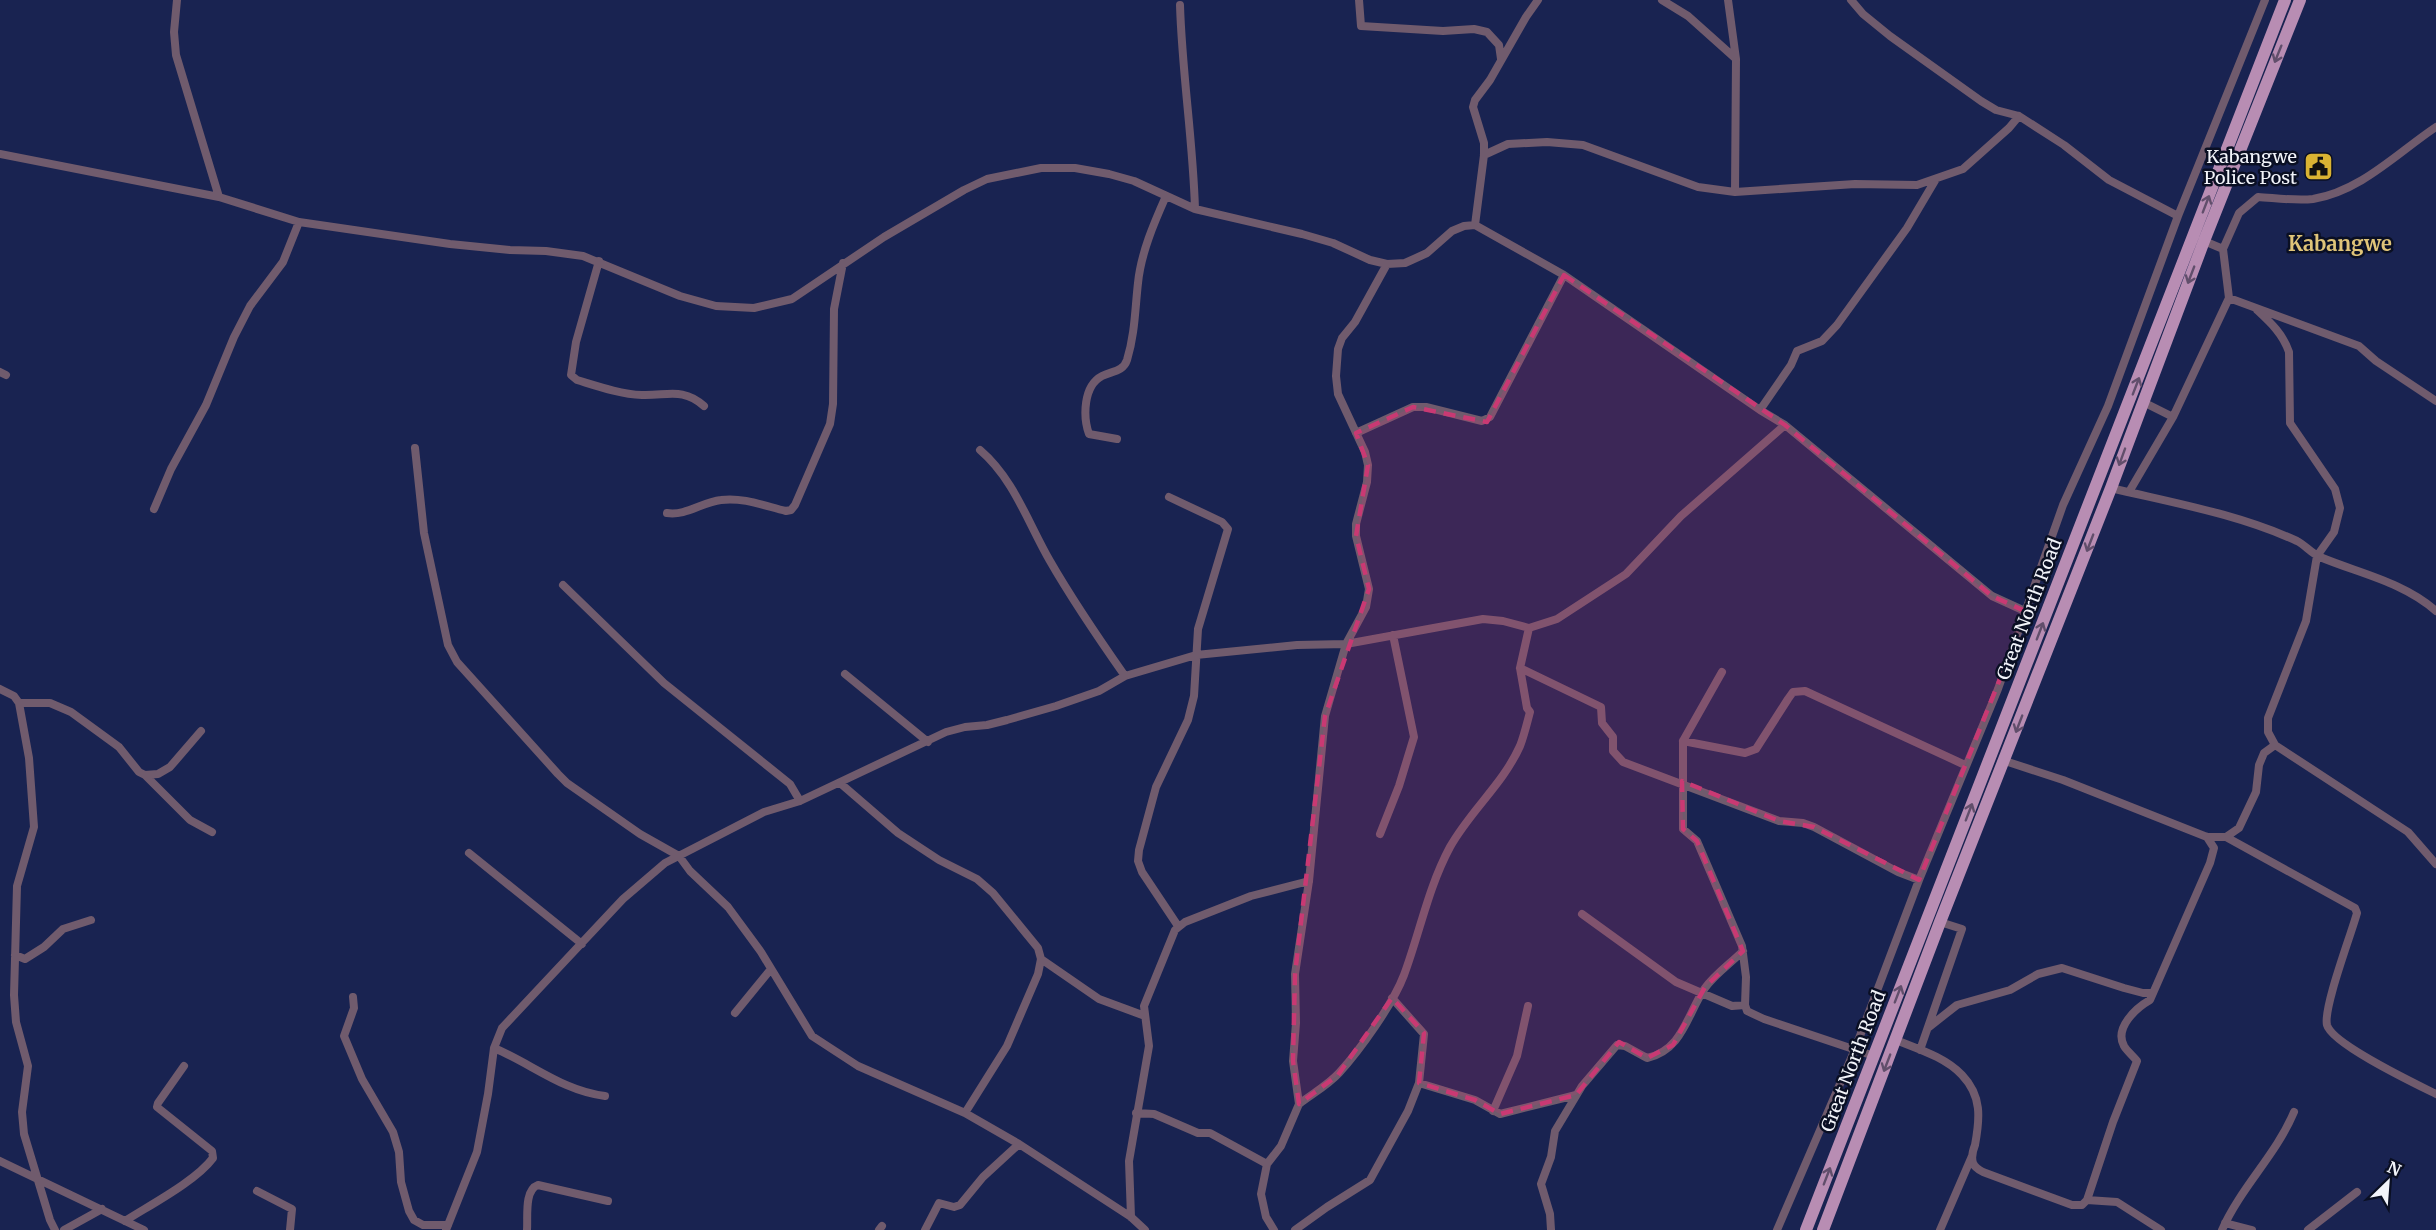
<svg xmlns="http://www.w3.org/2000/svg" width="2436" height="1230" font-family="Merriweather,serif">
<rect width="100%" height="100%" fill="#192351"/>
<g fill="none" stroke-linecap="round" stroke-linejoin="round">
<!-- street -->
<path stroke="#705b6d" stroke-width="8" d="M177,0L174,32L176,55L219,197
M1359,0L1361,26L1443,31L1474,29L1487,32L1499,45L1501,59
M1662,0L1688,16L1735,58
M1728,0L1736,59L1735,192
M1851,0L1863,14L1890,36L1981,101L1996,110L2019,116L2064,145L2109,180L2178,216
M1180,5C1182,73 1193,140 1195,209
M0,154L219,197L299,222L450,244L510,250L546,251L583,256L680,296L716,306L754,308L792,299L884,237L964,190L987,179L1041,168H1075L1109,174L1134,181L1195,209L1302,234L1333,243L1370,260L1387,264L1405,263L1427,253L1452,231L1464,226L1475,225L1564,275L1760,410L1785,425L1992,596L2027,612
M1484,155L1508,144L1547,142L1583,145L1698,187L1735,192L1855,184L1917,185L1963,169L2009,128L2019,116
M1475,225L1484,155V143L1473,107L1475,100L1490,80L1526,17L1538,0
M2204,241L2223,249L2239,213L2258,197C2275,198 2296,201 2313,199C2361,191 2397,153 2436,127
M599,261L576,342L571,375L577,380C597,386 620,394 642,395C667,396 683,387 704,406
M2229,298L2359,346L2376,361L2436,401
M2257,310C2271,323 2283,334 2289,352L2290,423L2335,489L2340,508L2334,532L2317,556L2306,621L2268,718V732L2275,745L2408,832L2436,864
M0,372L6,375
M2143,402L2173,417
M1760,410L1791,365L1797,351L1822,341L1837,325L1907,228L1936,179
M1356,433L1413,407H1426L1482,421L1490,417L1564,275
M1117,439L1089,434C1083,417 1083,386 1102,376C1112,371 1123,372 1127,360C1135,334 1135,309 1138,283C1141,253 1154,223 1166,196
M415,448L424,533L448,645L457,662L558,774L567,783L640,834L679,856L690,871L728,907L761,952L812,1036L858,1066L965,1113L1019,1144L1131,1217L1145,1230
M980,450C1014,479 1028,523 1050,561C1073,601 1099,639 1125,676
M2111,488C2174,503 2238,514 2297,541C2305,545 2311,553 2320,557C2358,573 2404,582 2436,611
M2129,492L2173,417L2229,298L2223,249
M1169,497L1222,522L1228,529L1198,629L1194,696L1188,720L1156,787L1139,850L1138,861L1142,872L1178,926
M154,509L171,469L206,405L234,337L250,306L283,262L299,222
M667,513C686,516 702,502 721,500C743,497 765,506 786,511L791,510L795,505L830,424L833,404L834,309L843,263
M563,585L664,683L790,784L800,801
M1520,668L1601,707L1602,723L1613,737V751L1623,762L1779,821L1803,823L1814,827L1898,872L1919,880
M845,674L928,742
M0,689L14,696L19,703L29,758L34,827L17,886L14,995L16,1022L28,1066L22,1112L24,1134L50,1220L55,1230
M19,703H50L71,712L119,747L139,772L145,775L158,774L170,767L201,731
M1683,741L1722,672
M2005,761L2063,780L2207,837H2226L2355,908L2357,913C2351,935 2323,1008 2327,1025C2332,1044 2416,1084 2436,1094
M145,775L190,820L212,832
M840,783L898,833L939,860L977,879L993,893L1038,948L1041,959L1038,974L1007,1046L965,1113
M1380,834L1399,786L1414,737L1393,635
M2226,837L2239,828L2256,792L2259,765L2264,753L2275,745
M469,853L582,944
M1582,914L1676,982L1732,1006L1745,1005L1747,1011L1764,1019L1874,1056
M15,955L25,959L44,947L63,929L91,920
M1041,959L1099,999L1145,1016
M353,997L354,1008L344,1036L362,1079L393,1132L399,1152L401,1182L409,1211L414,1220L423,1225H448
M1745,1005L1746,977L1742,946L1697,841L1683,829V741L1745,753L1756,749L1788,699L1793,692L1805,691L1965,765
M735,1013L771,969
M1929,1027L1957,1005L2010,990L2038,974L2062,968L2124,988L2143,993H2153
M1896,1040C1918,1049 1945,1057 1962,1075C1982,1096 1980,1118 1975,1145C1973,1150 1971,1157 1973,1163C1975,1168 1979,1170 1983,1172L2072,1205H2082L2087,1200L2117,1202L2161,1230
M494,1048C532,1064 563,1091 605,1096
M1920,1050L1962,929L1940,922
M1419,1083L1475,1100L1500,1114L1576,1095
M1299,1104C1312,1094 1328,1085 1339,1073C1360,1050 1393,1004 1404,975C1420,932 1428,888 1450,847C1470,811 1503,784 1520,746C1524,736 1527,723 1530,712L1527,708L1520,668L1529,628
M1493,1111L1517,1056L1528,1006
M1136,1113L1154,1114L1198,1133H1210L1267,1164
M0,1161L144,1230
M257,1191L292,1209L290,1230
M2087,1200L2113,1122L2137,1061C2133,1056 2127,1051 2124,1046C2114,1028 2136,1008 2150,1000L2210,863L2214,848L2207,837
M1131,1217L1129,1161L1149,1046L1144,1006L1175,930L1185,922L1251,896L1309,881
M125,1221C150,1205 196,1181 213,1158L212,1151L157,1107L158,1103L184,1066
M2225,1223L2252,1230
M64,1230L102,1209
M446,1230L477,1152L488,1094L494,1048L502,1028L623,899L665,863L764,812L800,801L946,732L965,727L987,725L1007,720L1056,706L1099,691L1125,676L1196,655L1297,645L1346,644L1483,619L1503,621L1529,628L1557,619L1626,574L1681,516L1785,425
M527,1230C528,1217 524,1190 538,1185L608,1201
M879,1230L882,1226
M925,1230L939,1203L954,1207L960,1205L983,1177L1019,1144
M1274,1230L1266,1217L1261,1194L1267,1164L1281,1146L1299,1104L1293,1061L1296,1023L1295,974L1309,881L1325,716L1346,644L1366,607L1369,589L1356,536V524L1367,482L1368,465L1365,452L1338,394L1336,376L1338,349L1342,338L1355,322L1387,264
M1295,1230L1327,1207L1370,1180L1408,1111L1419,1083L1424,1034L1392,998
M1551,1230L1550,1214L1541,1184L1551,1157L1555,1131L1582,1086L1617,1045L1625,1046L1647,1058C1683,1050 1687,1014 1705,988C1715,974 1731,963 1743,951
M1777,1230L1855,1049L1919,880L1998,689L2063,505L2108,406L2178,216L2265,0
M1940,1230L1972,1156
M2222,1230C2241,1187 2276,1155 2294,1112
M2308,1230L2357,1192"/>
<!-- primary -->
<path stroke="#b88db3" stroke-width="12" d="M1806,1230L2285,0
M1823,1230L1940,922L2111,488L2204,241L2300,0"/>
</g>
<!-- one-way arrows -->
<defs><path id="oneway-shaft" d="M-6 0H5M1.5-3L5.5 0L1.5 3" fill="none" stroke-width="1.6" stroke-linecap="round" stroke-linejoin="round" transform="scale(1.5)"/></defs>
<g stroke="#614e6b">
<use href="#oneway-shaft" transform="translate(2278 54) rotate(112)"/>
<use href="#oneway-shaft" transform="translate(2206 204) rotate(-69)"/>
<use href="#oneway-shaft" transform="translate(2191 275) rotate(111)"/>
<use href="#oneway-shaft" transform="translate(2136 386) rotate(-69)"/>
<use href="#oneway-shaft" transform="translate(2122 457) rotate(110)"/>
<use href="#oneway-shaft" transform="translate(2090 543) rotate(111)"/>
<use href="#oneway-shaft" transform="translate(2040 631) rotate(-69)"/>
<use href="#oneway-shaft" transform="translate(2019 724) rotate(111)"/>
<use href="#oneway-shaft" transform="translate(1969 812) rotate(-69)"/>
<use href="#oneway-shaft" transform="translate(1898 994) rotate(-69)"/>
<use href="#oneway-shaft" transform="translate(1887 1063) rotate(111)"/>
<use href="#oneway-shaft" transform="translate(1827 1176) rotate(-69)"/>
</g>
<!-- marked area -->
<path fill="#c93973" fill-opacity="0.2" stroke="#c93973" stroke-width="4.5" stroke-dasharray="12 8" stroke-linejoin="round" d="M1564,275L1785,425L1992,596L2027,612L1919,880L1814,827L1779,821L1682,781L1683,829L1697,841L1743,951L1705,987L1673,1045L1647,1058L1619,1042L1576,1095L1500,1114L1475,1100L1419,1083L1424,1033L1392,998L1338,1075L1299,1104L1293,1061L1295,974L1325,716L1369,589L1356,536L1368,465L1356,433L1413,407L1487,422Z"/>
<!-- icons -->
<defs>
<symbol id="civic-square" viewBox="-11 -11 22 22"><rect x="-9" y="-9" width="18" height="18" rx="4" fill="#dab333" stroke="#0a0f23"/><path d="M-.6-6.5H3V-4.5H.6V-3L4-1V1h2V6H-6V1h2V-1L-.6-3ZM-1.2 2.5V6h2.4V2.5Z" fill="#111"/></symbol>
</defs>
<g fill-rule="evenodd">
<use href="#civic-square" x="2302" y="150" width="33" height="33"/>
</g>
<g text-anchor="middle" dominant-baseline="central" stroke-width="5" stroke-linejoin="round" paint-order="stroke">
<!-- poi labels -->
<g font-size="18" fill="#f2f4fa" stroke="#0a0f23" text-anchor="end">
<text x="2297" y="156">Kabangwe<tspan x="2297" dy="21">Police Post</tspan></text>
</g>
<!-- street labels -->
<g font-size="18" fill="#f2f4fa" stroke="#0a0f23">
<text transform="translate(2029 609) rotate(-69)">Great North Road</text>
<text transform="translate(1853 1061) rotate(-69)">Great North Road</text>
</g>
<!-- neighbourhood labels -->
<g font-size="20" font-weight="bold" fill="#dfc479" stroke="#0a0f23">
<text x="2340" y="243">Kabangwe</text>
</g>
</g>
<!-- north arrow -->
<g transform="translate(2388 1182) rotate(25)" stroke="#0a0f23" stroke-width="4.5" paint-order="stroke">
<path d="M0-4.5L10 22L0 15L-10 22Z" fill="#f2f4fa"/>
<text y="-9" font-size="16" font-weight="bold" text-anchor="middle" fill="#f2f4fa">N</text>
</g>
</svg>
